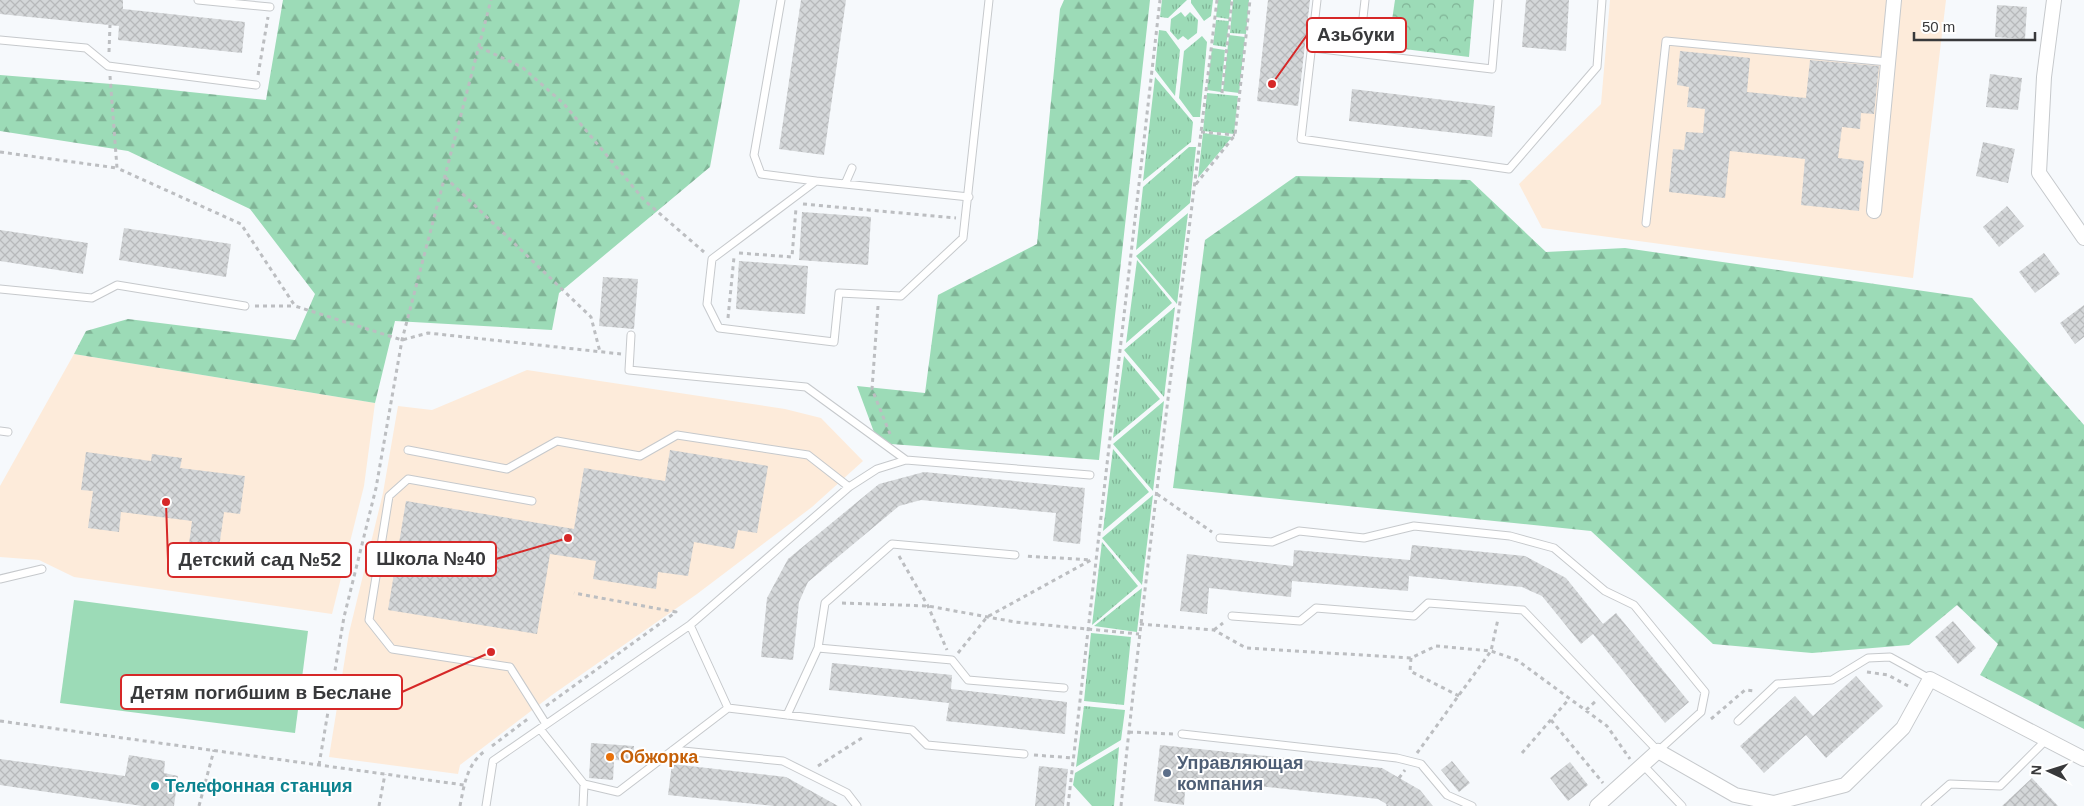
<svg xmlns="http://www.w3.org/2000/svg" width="2084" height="806" font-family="Arial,sans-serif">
<defs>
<pattern id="grass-tufts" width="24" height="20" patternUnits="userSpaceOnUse" patternTransform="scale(1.25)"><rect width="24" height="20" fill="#9cdbb7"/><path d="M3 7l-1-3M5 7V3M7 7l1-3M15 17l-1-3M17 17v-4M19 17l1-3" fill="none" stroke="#80b396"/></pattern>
<pattern id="forest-firs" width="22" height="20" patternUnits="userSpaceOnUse" patternTransform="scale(1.25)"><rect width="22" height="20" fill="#9cdbb7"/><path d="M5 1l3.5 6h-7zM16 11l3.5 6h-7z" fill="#80b396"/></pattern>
<pattern id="park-crowns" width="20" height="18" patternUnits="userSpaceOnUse" patternTransform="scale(1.25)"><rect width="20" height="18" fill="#9cdbb7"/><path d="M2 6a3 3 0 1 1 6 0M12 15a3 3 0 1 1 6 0" fill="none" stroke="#80b396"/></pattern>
<pattern id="building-cross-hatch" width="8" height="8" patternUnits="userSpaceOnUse" patternTransform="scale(1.25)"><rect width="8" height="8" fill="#d4d7d9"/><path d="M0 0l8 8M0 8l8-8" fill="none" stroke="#b7b9bb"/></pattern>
</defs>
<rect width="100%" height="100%" fill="#f6f9fc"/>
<!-- education -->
<path fill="#fdebda" d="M1610,0H1946L1913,278L1542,228L1519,184L1601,104Z
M74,354L375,403L364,486L332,614L74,577L39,560L0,557V486Z
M527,370L785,409L821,418L863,461L812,507L697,594L552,695L460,765L458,774L329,757L349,633L383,493L398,406L432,410Z"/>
<!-- grass -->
<path fill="url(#grass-tufts)" d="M1162,0H1187L1168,18L1160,17Z
M1191,0H1213L1211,16L1204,21L1191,3Z
M1218,0H1231L1229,19L1216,17Z
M1233,0H1249L1246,34L1230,33Z
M1181,12L1185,17L1190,12L1198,20L1197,33L1188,40L1183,36L1178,40L1170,31L1171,19Z
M1216,20L1229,21L1226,47L1213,45Z
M1159,30L1166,31L1180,50L1175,96L1155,70Z
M1229,35L1245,37L1239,93L1223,91Z
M1202,36L1207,42L1200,117H1193L1179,98L1184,51Z
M1212,48L1225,50L1221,92L1207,90Z
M1155,77L1193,122L1191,142L1143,181Z
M1207,93L1238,96L1234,134L1203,131Z
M1203,133L1232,137L1198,178Z
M1189,147H1196L1190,203L1136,250L1143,187Z
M1188,213L1177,304L1136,256Z
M1137,260L1172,303L1126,343Z
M1175,307L1164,397L1124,350Z
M1124,356L1160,399L1113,438Z
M1164,401L1153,491L1113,444Z
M1113,449L1149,492L1103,531Z
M1153,495L1142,585L1102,538Z
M1102,542L1138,586L1092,625Z
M1142,588L1137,632L1094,626Z
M1091,633L1131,637L1124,705L1084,701Z
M1084,706L1125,710L1121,740L1076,767Z
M1119,747L1114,806H1092L1073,785L1075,773Z"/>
<!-- forest -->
<path fill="url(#forest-firs)" d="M283,0H740L710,167L559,293L552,330L395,321L375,403L74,354L86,331L128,319L295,340L315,294L250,209L128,151L0,131V75L124,85L266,100Z
M1064,0H1150L1099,460L878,443L857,386L925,393L938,295L1037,244L1060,9Z
M1296,176L1470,180L1546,252L1625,248L1972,298L2084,425V729L1980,675L1998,644L1957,605L1909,645L1812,653L1713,644L1591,531L1173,488L1205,240Z"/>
<!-- park -->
<path fill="url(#park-crowns)" d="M1395,0H1474L1469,57L1388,47Z"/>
<!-- pitch -->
<path fill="#9cdbb7" d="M74,600L308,631L295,733L60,703Z"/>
<!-- building -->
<path fill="url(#building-cross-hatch)" d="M0,0H123V9L245,22L242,53L118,40L119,26L0,14Z
M801,0H846L824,155L779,149Z
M1268,0H1310L1298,106L1257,101Z
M1526,0H1569L1566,51L1522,47Z
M1997,5L2027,7L2025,39L1995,37Z
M1680,51L1750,58L1747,92L1806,98L1810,60L1879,66L1874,114L1861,113L1860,129L1842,127L1838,158L1864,161L1859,211L1801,205L1805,159L1730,151L1725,198L1669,192L1673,149L1684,150L1686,132L1703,133L1705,109L1687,107L1689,87L1677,85Z
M1990,74L2022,78L2018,110L1986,107Z
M1352,89L1495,106L1492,137L1349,121Z
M1983,142L2015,149L2008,183L1976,176Z
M2007,206L2024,226L1999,247L1983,227Z
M802,212L871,217L868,265L799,260Z
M124,228L231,244L226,277L119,260Z
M0,230L88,243L83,274L0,261Z
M2044,253L2060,274L2035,293L2019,272Z
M739,261L808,266L805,314L736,309Z
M603,277L638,279L634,329L599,326Z
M2084,305V337L2075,344L2060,323Z
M670,450L768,466L757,533L738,530L734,549L694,542L688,576L658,572L656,589L593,579L596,561L550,554L537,634L388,610L406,501L574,529L584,468L665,481Z
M86,452L151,461L152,454L182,458L180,468L245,476L240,514L224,512L219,548L189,544L192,521L121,512L119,532L88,528L93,491L81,490Z
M924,472L1085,488L1080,544L1053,541L1056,513L921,500L899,506L808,582L799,602L793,660L761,657L767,598L788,559L879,484Z
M1412,545L1525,556L1566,578L1603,624L1616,613L1689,702L1665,723L1593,634L1581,644L1542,596L1522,587L1409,576L1408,591L1292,581L1291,597L1209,588L1207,614L1180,611L1187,554L1293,566L1294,550L1410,560Z
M1953,621L1976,648L1958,664L1935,637Z
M832,663L952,675L951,689L1067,702L1065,734L946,721L949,703L829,690Z
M1856,676L1883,706L1826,758L1806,735L1764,773L1740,746L1795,696L1813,716Z
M591,743L634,746L633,761L614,760L613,780L589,778Z
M1160,745L1382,768L1420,790L1433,806H1390L1378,799L1186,778L1184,805L1154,801Z
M129,755L165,761L164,773L178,776L174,806H142L0,785V759L125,776Z
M1452,761L1470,783L1459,792L1441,770Z
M1570,762L1588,785L1568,801L1550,778Z
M672,764L786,777L838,806H774L668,795Z
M1039,766L1068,769L1064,806H1035Z
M2032,778L2058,806H2002Z"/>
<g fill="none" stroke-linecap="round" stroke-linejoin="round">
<defs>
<path id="lane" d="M198,0L270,7
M781,0L754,155L761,174L816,181
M1317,0L1301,139L1509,169L1597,67L1602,0
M0,40L86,48L108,66L256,85
M1313,48L1492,69L1498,0
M1359,53L1365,0
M845,184L852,168
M969,197L816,181L712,259L707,304L719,328L834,342L839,293L901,296L963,238L989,0
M1646,223L1666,41L1888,62
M0,289L92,298L117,285L245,306
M631,335L629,370L806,387L906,460
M0,431L8,432
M408,450L507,469L557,441L640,456L677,435L808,455L849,487
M532,501L408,479L389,496L369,620L392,649L510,667L546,724
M1220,538L1272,542L1299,531L1364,538L1414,526L1510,536L1554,548L1605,591L1634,605L1705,692L1701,712L1658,751L1523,610L1428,603L1414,616L1316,608L1300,621L1232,616
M0,579L42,569
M690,625L728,708L912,730L927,745L1024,754
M818,648L952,660L968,680L1064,688
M787,715L818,648L825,603L892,544L1015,555
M1738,721L1777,684L1832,680L1868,658L1890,657L1930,679
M540,729L584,784L583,806
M1182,734L1397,758L1421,764L1447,795L1472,806
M673,750L783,761L847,793L857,806
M1643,765L1682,806
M584,784L618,792L728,708
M486,806L493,761L690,625L849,487L877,469L906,460L1090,475
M1925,806L1950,784L2000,786L2047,739"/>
<path id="street" d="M2054,0L2044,77L2039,173L2084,238
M1874,211L1894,0
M1597,806L1658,751L1735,795L1774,803L1845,785L1903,728L1930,679L2084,759"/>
</defs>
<!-- lane casing -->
<use href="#lane" stroke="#c6c9cc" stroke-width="9"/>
<!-- street casing -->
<use href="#street" stroke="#c6c9cc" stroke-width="16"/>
<!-- path -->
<path stroke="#bcbec1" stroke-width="3" stroke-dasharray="4 4" stroke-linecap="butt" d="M479,47L522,67L564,104L644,200L704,252
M109,52L110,25
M258,75L268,17
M110,76L117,168L241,224L295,306L402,340L428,333L621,354
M1222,93L1232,0
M1201,132L1235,135
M0,152L117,168
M445,177L591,317L600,352
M1196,184L1235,135L1250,0
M803,204L956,218
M739,253L792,257L796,208
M255,306H295
M878,306L872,389L890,434
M728,318L734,257
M1157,494L1212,532
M899,556L928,606L947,650
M842,603L928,606L1015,622L1139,634
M1140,624L1214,630L1246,648L1411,658L1436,646L1491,651L1517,660L1607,726L1630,759
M1214,630L1223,623
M958,653L987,617L1091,560L1025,556
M1411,658L1410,671L1459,696
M1867,672L1888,675L1910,687
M546,706L676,612L574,593
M1586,710L1596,701
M1711,719L1745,690L1754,691
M1551,720L1603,783
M0,721L464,785
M1129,732L1173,734
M492,746L529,718
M1417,753L1491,651L1498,619
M1522,753L1569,699
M1034,755L1074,758
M319,765L344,617L376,488L402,340L491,0
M818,766L865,736
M1399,778L1405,770
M199,806L214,750
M379,806L385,774
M460,806C464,785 467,764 485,751
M1068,806L1160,0
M1121,806C1149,537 1185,269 1217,0
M1387,806L1388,805"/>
<!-- lane -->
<use href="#lane" stroke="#fff" stroke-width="7"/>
<!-- street -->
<use href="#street" stroke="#fff" stroke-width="14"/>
</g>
<!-- markers -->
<circle fill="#e8710a" stroke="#fff" stroke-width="2" cx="610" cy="757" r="5"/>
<circle fill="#5c6f8a" stroke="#fff" stroke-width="2" cx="1167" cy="773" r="5"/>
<circle fill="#0f9aa8" stroke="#fff" stroke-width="2" cx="155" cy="786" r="5"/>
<g text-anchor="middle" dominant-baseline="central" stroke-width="4" stroke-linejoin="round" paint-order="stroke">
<!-- food labels -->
<g font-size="18" font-weight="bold" fill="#c56008" stroke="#fff" text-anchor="start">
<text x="620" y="757">Обжорка</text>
</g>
<!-- service labels -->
<g font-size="18" font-weight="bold" fill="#4e5e75" stroke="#fff" text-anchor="start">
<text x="1177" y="763">Управляющая<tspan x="1177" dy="21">компания</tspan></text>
</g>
<!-- culture labels -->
<g font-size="18" font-weight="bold" fill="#0d838f" stroke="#fff" text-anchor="start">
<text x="165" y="786">Телефонная станция</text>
</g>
</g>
<!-- callouts -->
<path fill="none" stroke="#d62828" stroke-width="2" d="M1272 84L1307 35M568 538L496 559M166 502L168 560M491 652L402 692"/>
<g fill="#d62828" stroke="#fff" stroke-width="2">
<circle cx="1272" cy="84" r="5"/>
<circle cx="568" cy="538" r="5"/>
<circle cx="166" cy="502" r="5"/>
<circle cx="491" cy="652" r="5"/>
</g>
<g fill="#fff" stroke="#d62828" stroke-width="2">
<rect x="1307" y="18" width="99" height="34" rx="5"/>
<rect x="366" y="542" width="130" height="34" rx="5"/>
<rect x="168" y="543" width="183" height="34" rx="5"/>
<rect x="121" y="675" width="281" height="34" rx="5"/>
</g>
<g font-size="19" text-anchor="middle" font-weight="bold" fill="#38393b">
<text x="1356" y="41">Азьбуки</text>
<text x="431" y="565">Школа №40</text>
<text x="260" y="566">Детский сад №52</text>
<text x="261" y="699">Детям погибшим в Беслане</text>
</g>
<!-- north arrow -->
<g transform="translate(2049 771) rotate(274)" stroke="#ffffff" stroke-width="4" paint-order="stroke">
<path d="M0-4L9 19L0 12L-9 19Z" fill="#38393b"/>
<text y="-8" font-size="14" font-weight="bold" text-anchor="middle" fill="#38393b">N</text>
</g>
<!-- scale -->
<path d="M1914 32v8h121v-8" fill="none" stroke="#38393b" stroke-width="2.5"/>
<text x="1922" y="32" font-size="15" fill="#38393b" stroke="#ffffff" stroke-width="4" paint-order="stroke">50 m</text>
</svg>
